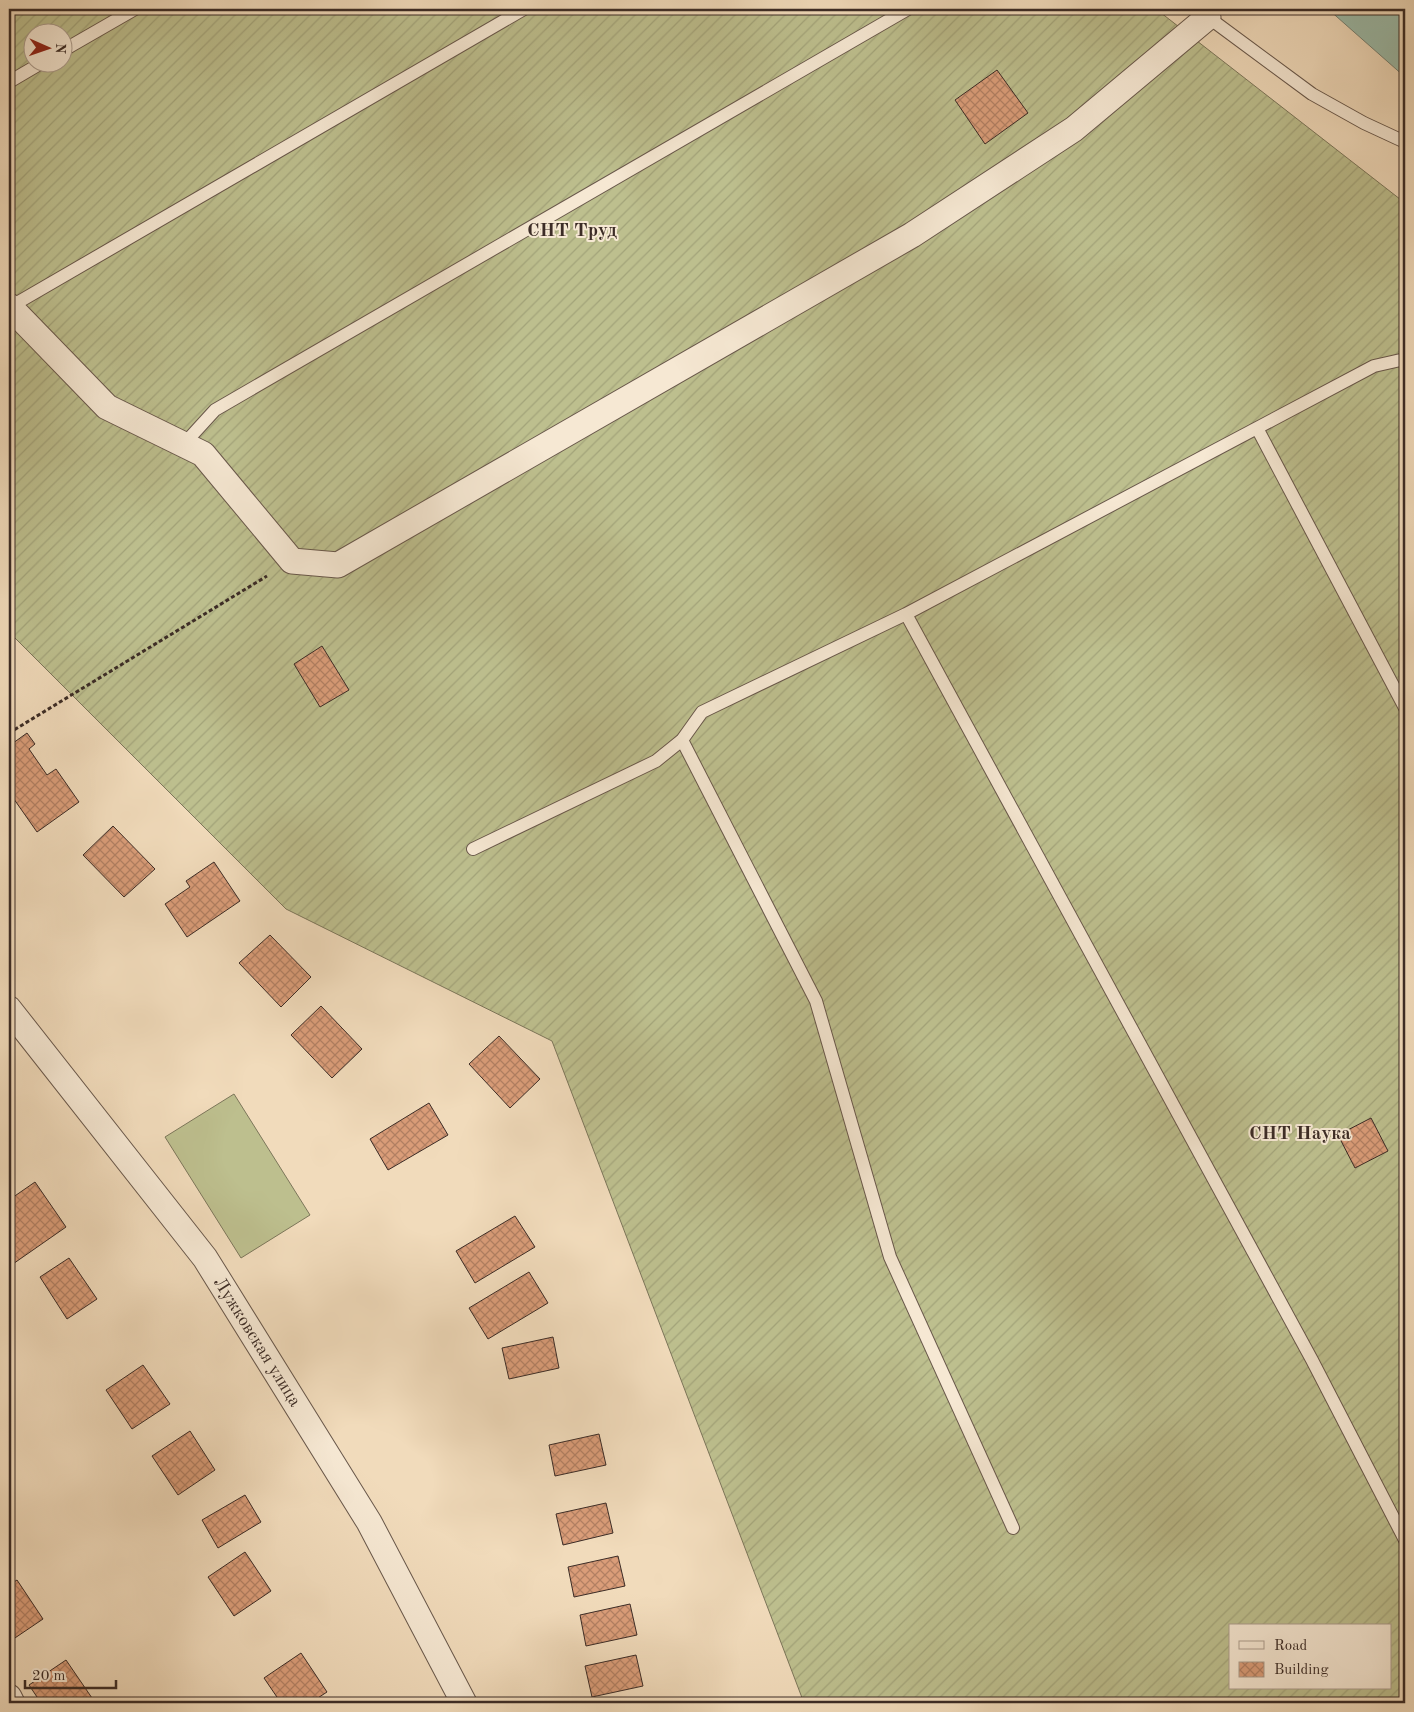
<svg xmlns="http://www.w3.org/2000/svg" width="1414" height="1712" font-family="'Old Standard TT',serif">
<defs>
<pattern id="garden-furrows" width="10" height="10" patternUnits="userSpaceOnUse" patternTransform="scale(1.25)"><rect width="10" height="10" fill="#bdbf8e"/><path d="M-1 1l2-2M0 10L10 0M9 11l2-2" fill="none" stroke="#a3a47a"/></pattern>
<pattern id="building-cross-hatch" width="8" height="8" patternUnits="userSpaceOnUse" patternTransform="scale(1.25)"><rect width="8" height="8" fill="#da9d79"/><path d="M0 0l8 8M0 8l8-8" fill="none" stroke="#b28063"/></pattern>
</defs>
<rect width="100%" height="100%" fill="#f1dbbb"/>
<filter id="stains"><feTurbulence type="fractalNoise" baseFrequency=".004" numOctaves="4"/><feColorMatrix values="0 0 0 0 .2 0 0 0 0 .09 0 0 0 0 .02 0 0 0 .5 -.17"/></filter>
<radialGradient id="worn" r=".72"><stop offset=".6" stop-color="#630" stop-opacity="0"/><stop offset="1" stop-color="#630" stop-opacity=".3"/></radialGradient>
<!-- garden -->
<path fill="url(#garden-furrows)" stroke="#7c765a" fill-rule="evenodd" d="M9,9H1156L1405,203V1703H804L552,1041L286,909L9,632ZM32,32H62V62H32ZM1230,1626H1390V1688H1230Z"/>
<!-- pitch -->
<path fill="#bdbf8e" stroke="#7c765a" d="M234,1094L310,1215L241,1258L165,1137Z"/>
<!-- water -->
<path fill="#9cbcaa" stroke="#768275" d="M1328,9H1405V78V77Z"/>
<!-- building -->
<path fill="url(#building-cross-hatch)" stroke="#3c2c26" d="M997,70L1028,113L985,144L955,100Z
M322,646L349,690L320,707L294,664Z
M27,733L35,744L29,749L47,775L56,769L79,802L37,832L9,792V746Z
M113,826L155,869L124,897L83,855Z
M214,862L240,901L187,937L165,904L190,887L186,881Z
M270,935L311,977L281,1007L239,963Z
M321,1006L362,1049L332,1078L291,1035Z
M499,1036L540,1079L510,1108L469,1064Z
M429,1103L448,1135L388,1170L370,1139Z
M1371,1118L1388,1151L1355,1168L1338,1135Z
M35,1182L66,1227L10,1266L9,1200Z
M515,1216L535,1247L475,1283L456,1251Z
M69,1258L97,1299L67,1319L40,1277Z
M529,1272L548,1303L488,1339L469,1308Z
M553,1337L559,1368L509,1379L502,1348Z
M143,1365L170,1404L132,1429L106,1390Z
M190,1431L215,1470L178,1495L152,1456Z
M599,1434L606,1465L555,1476L549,1445Z
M245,1495L261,1522L218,1548L202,1520Z
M606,1503L613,1533L563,1545L556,1514Z
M245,1552L271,1591L234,1616L208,1577Z
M618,1556L625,1586L574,1597L568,1567Z
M17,1580L43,1619L9,1642V1585Z
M630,1604L637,1635L586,1646L580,1615Z
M301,1653L327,1692L310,1703H281L264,1678Z
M636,1655L643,1686L592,1697L585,1666Z
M66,1660L92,1698L85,1703H41L29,1685Z"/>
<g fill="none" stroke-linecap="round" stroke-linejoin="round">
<defs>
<path id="service" d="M1197,9L1312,94L1364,123L1405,142
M62,51L135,9
M9,82L43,62
M10,307L524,9
M1257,428L1405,708
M184,444L215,410L908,9
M906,614L1312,1360L1405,1540
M473,849L656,761L682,740
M1013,1528L890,1257L816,1001L682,740L702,712L906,614L1374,366L1405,359"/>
<path id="minor" d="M9,306L107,407L203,454L292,561L338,565L912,235L1074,129L1208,17
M9,1009L205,1258L369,1522L464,1703
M9,1697L12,1703"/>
</defs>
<!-- service casing -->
<use href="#service" stroke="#69584b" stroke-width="14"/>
<!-- minor casing -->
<use href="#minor" stroke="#69584b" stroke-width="27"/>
<!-- path -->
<path stroke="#3c2c26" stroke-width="3" stroke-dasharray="4 2.5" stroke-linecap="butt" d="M9,733L267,576"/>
<!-- service -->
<use href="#service" stroke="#f6e8d3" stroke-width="12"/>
<!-- minor -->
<use href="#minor" stroke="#f6e8d3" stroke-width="25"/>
</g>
<g text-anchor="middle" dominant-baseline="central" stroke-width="4" stroke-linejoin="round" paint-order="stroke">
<!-- street labels -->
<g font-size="18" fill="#3c2c26" stroke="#f6e8d3">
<text transform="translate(257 1342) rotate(58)">Лужковская улица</text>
</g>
<!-- neighbourhood labels -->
<g font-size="19" font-weight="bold" fill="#3c2c26" stroke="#f6e8d3">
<text x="572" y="231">СНТ Труд</text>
<text x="1300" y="1134">СНТ Наука</text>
</g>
</g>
<!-- margin -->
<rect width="1414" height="1712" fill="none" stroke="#f1dbbb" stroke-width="30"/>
<rect x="10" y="10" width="1394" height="1692" fill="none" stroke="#3c2c26" stroke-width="2.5"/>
<rect x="15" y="15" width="1384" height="1682" fill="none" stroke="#3c2c26"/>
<!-- legend -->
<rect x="1229" y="1624" width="162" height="65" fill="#f6e8d3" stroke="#ac9d8e"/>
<rect x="1239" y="1641" width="25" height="8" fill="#f6e8d3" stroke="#ac9d8e"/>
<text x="1274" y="1650" font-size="15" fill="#3c2c26">Road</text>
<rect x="1239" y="1662" width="25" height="15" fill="url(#building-cross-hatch)" stroke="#ac9d8e"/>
<text x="1274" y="1674" font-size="15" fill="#3c2c26">Building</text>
<!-- north arrow -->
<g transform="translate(48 48) rotate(92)"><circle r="24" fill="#f6e8d3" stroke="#ac9d8e"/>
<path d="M0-4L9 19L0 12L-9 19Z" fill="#8f2418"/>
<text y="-8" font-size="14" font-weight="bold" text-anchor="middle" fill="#3c2c26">N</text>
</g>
<!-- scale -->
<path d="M25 1680v8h91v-8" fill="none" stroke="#3c2c26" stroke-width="2.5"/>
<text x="32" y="1680" font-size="15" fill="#3c2c26" stroke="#f6e8d3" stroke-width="4" paint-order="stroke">20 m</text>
<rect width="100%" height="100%" filter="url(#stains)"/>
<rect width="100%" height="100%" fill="url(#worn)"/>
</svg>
